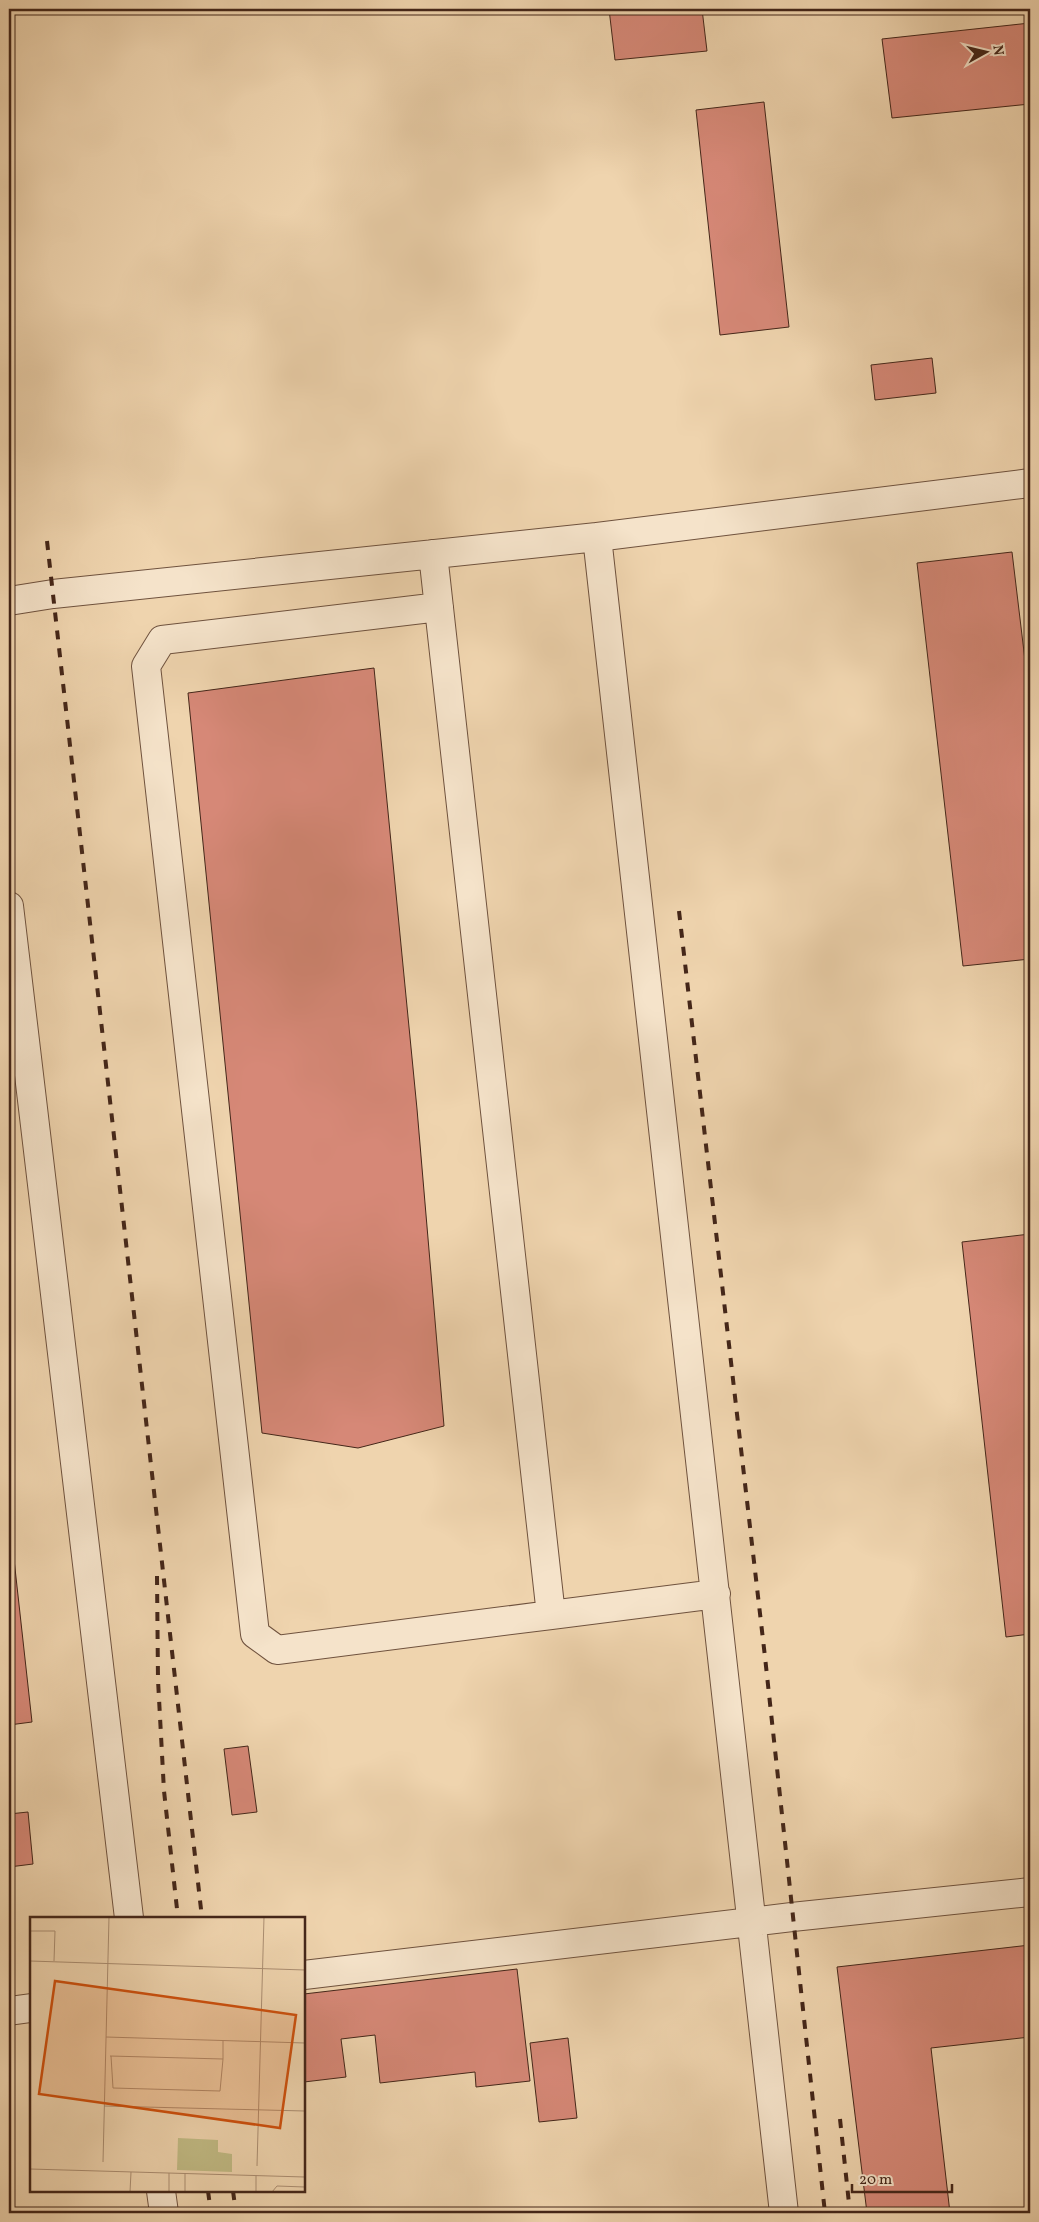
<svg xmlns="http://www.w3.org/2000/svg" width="1039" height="2222" font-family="Vollkorn,serif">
<rect width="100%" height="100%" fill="#efd4ae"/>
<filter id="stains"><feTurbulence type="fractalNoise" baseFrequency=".004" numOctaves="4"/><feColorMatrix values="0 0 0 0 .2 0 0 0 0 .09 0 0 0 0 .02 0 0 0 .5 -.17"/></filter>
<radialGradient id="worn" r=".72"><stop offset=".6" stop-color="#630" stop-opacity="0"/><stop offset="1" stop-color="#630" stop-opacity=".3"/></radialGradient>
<!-- building -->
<path fill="#d68877" stroke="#442619" d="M609,9H702L707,51L615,60Z
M1030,23V104L892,118L882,39Z
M764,102L789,327L720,335L696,110Z
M932,358L936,393L875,400L871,365Z
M1012,552L1030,702V959L963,966L917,563Z
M374,668L417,1109L444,1426L358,1448L262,1433L188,693Z
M1030,1234V1634L1006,1637L962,1242Z
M9,1514L32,1722L9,1725Z
M248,1746L257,1812L232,1815L224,1749Z
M28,1812L33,1864L9,1867V1814Z
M1030,1945V2037L931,2048L950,2213H867L837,1967Z
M517,1969L530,2081L476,2087L475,2072L380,2083L375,2035L341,2039L346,2077L304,2082V1994Z
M568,2038L577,2118L539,2122L530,2043Z"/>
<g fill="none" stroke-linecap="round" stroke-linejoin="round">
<defs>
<path id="minor" d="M597,537L784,2213
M433,554L551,1615L716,1594
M9,601L53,594L597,537L1030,483
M439,607L162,640L146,666L255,1634L277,1650L551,1615
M9,906L129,1918
M304,1975L792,1917L1030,1892
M9,2011L31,2008
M161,2191L164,2213"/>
</defs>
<!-- minor casing -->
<use href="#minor" stroke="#6f523e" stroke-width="30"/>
<!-- minor -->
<use href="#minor" stroke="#f5e3ca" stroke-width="28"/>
<!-- rail -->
<path stroke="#442619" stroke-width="4" stroke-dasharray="9 9" stroke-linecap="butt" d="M47,541L202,1918
M679,911L765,1657L825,2213
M157,1576L158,1680L164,1791L178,1918
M840,2119L850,2213
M208,2191L211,2213
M233,2191L236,2213"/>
</g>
<!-- overview -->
<g transform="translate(30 1917)">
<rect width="275" height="275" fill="#efd4ae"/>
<path d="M148,221L188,223V235L202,237V255L147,253Z" fill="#c1bb85"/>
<path fill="none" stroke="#ab8e72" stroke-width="1" d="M0,14H25L24,44M0,44L275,53M76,120L275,126M80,139L193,142V124M81,139L83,171L190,174L193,142M74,189L275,194M73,245L79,0M227,249L234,0M0,252L275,260M100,275L101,255M139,275V256M155,275V256M226,275V258M242,275L247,269L275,270"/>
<path fill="#cf510e" fill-opacity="0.15" stroke="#cf510e" stroke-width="2.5" d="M25,64L266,98L250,211L9,177Z"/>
<rect width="275" height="275" fill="none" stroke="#442619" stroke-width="2.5"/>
</g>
<!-- margin -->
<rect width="1039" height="2222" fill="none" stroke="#efd4ae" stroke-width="30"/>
<rect x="10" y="10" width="1019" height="2202" fill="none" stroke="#442619" stroke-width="2.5"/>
<rect x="15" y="15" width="1009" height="2192" fill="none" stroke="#442619"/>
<!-- north arrow -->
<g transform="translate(986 52) rotate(82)" stroke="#f5e3ca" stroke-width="4" paint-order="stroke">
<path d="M0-4L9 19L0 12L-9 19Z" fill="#442619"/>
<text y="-8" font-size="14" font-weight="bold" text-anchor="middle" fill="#442619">N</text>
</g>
<!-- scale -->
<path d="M852 2184v8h100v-8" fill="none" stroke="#442619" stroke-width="2.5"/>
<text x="859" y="2184" font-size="15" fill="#442619" stroke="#f5e3ca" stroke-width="4" paint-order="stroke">20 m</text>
<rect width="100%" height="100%" filter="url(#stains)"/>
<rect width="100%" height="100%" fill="url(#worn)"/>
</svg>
